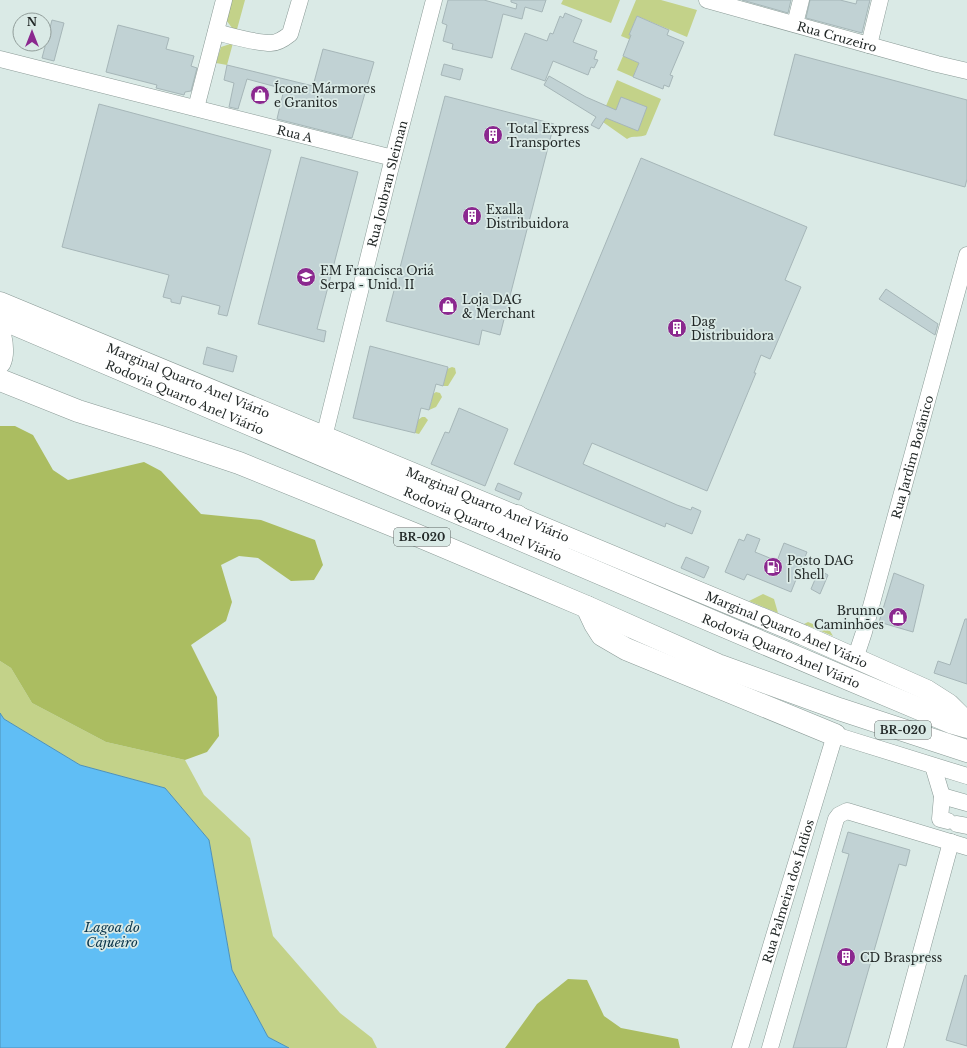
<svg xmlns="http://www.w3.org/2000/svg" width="967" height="1048" font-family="'Libre Baskerville',serif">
<rect width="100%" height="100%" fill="#daeae6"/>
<!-- green -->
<path fill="#c3d289" d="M231,0H245L236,33L226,20Z
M563,0H620L611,23L561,4Z
M636,0H661L697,10L687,37L637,16L629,35L659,47L646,46L621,36Z
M233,43L227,65L216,63L221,47Z
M623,56L639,63L633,77L617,70Z
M617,80L661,99L646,135C640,138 633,135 627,139L600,120Z
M452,367L455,368L456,373L448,386H443L447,369Z
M436,392L440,393L442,397L436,407L429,410L433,394Z
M422,417H425L428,420L419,434L415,433L418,420Z
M763,594L774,599L778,613L749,601Z
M808,622L830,631L833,636L804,624Z
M0,661L11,668L32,703L106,742L185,760L204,795L250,838L273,936L340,1013L372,1038L377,1048H289L268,1037L232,970L209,840L165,788L80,765L4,719L0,713Z"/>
<!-- forest -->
<path fill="#abbd61" d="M0,426H15L33,435L53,470L68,480L144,462L161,471L201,514L261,520L315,540L323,565L314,580L291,581L258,558L239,556L221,565L232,602L226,621L191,645L217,697L219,736L207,752L185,760L106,742L32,703L11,668L0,661Z
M568,979L587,980L604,1016L621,1028L678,1039L680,1048H505L537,1004Z"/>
<!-- water -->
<path fill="#60bef5" stroke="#4e91b8" d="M0,713L4,719L80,765L165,788L209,840L232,970L268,1037L289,1048H0Z"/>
<!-- building -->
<path fill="#c1d2d4" stroke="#a6b6b8" d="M448,0H484L516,9L517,4L511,2V0H546L542,12L525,7L522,19L503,14L492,58L452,49L453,44L443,41L447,25L442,23Z
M742,0H791L788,13Z
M810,0H840L856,4L857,0H870L862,33L806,18Z
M565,13L582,20L573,42L597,51L594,59L598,60L594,68L591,67L588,75L553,61L545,81L511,69L525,33L547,41L550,33L553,34L560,16L563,18Z
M637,16L669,30L667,35L684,42L670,75L673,76L669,87L664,85L663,89L633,77L639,63L623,56L631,35H629Z
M52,20L64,23L54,61L42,58Z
M118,25L169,38L166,49L194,56L191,66L197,68L191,91L185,92L184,95L156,88L157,85L106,72Z
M323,49L374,62L352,138L277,119L284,89L247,79L238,109L229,107L234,83L224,80L227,65L313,86Z
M795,54L967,100V179L965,187L774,135Z
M444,64L463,69L460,80L441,75Z
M549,76L586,97L616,110L621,97L647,107L638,131L606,118L599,129L591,125L596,117L544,85Z
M445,96L554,124L500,335L482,330L479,345L386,321Z
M99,104L271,150L227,316L218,314L220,306L182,296L180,304L171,302V299L163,297L169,275L62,247Z
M301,157L358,172L317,329L326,331L324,342L258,324Z
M641,158L807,227L785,280L801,287L770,359L761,355L754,373H756L707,491L592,443L583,464L677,505L691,510L692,507L701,511L692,534L666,523L665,527L514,464Z
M886,289L938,324L935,335L879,299Z
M370,346L448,367L443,386L436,384L429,410L421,408L415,433L353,418Z
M207,347L237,356L233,372L203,364Z
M459,408L508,429L485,486L431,464L445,432L449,433Z
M498,483L522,493L519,500L495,490Z
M747,534L760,539L755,552L777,561L784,543L807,552L791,592L747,574L744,580L725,572L739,539L744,541Z
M686,557L709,567L704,578L681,568Z
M819,570L828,575L820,594L811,589Z
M894,573L924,585L913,632L879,622Z
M965,619H967V684L934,673L938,661L950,665Z
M848,832L910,850L906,866L899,864L846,1048H793L849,854L842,852Z
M965,975L967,976V1046L946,1040Z"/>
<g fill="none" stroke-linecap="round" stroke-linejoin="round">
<defs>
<g id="minor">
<path id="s1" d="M707,0L937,64L967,71"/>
<path d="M795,24L801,0"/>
<path d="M216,32C232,36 254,43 271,43C278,43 285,38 290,34L300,0"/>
<path d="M869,45L880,0"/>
<path id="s2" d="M0,59L393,158"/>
<path d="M196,108L224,0"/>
<path id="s3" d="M324,437L393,158L434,0"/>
<path id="s4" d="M855,659L864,632L967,255"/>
<path d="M933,766L942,796L940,819L948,821"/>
<path d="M942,796L967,803"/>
<path d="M957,824L967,826"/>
<path id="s5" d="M740,1048L835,735L967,776"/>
<path d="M770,1048L836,819L839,815L847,811L967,847"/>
<path d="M895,1048L951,842"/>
</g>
<g id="major">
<path id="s6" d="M0,302L517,516L803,635L927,690L949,704L967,722"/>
</g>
<g id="highway">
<path id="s7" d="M0,318L848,679L953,723L967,727"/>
<path d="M0,334C2,343 4,354 0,362"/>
<path d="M0,380L78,411L158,436L239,463L414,534L587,607L718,665L839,709L967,751"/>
<path d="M517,516L557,547"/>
<path d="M587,607L595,624L602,635L626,649L835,735"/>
</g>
</defs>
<!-- minor casing -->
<use href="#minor" stroke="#8a9a96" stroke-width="17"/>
<!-- major casing -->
<use href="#major" stroke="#8a9a96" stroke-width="21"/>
<!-- highway casing -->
<use href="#highway" stroke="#8a9a96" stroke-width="23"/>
<!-- minor -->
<use href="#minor" stroke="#fff" stroke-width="16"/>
<!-- major -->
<use href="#major" stroke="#fff" stroke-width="20"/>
<!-- highway -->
<use href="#highway" stroke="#fff" stroke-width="22"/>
</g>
<!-- icons -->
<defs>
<symbol id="shop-disc" viewBox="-11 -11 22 22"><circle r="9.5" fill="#8b288f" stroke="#daeae6"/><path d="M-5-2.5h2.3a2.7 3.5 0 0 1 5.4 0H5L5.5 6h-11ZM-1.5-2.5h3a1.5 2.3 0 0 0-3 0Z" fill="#fff"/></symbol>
<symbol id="building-disc" viewBox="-11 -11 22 22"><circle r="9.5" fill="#8b288f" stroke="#daeae6"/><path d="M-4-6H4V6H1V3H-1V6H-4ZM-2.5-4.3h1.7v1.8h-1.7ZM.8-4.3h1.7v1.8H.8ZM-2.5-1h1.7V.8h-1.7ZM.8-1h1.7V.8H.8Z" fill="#fff"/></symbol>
<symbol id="school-disc" viewBox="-11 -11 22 22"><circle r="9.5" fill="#8b288f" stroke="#daeae6"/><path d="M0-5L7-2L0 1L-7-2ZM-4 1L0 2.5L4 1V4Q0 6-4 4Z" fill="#fff"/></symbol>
<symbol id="fuel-disc" viewBox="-11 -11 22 22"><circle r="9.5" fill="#8b288f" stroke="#daeae6"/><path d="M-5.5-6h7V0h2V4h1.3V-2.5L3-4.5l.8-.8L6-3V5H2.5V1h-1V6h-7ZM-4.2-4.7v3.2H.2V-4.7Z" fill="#fff"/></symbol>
</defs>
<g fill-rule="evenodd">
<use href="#shop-disc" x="249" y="84" width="22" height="22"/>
<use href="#building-disc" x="482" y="124" width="22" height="22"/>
<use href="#building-disc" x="461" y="205" width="22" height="22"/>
<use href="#school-disc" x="295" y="266" width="22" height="22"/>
<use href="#shop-disc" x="437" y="295" width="22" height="22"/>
<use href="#building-disc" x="666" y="317" width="22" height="22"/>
<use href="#fuel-disc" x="762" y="556" width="22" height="22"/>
<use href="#shop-disc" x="887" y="606" width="22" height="22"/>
<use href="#building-disc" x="835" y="946" width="22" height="22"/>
</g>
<g text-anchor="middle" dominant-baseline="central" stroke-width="3.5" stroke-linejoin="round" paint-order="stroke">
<!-- shield labels -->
<g fill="#daeae6" stroke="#5a6361" stroke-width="1">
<rect x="394" y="528" width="56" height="18" rx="3"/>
<rect x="875" y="721" width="56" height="18" rx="3"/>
</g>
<g font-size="11" font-weight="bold" fill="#232928">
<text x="422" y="537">BR-020</text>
<text x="903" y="730">BR-020</text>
</g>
<!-- street labels -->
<g font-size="12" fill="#232928" stroke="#daeae6">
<text stroke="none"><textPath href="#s1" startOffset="135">Rua Cruzeiro</textPath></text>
<text stroke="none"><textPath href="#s2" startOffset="304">Rua A</textPath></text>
<text stroke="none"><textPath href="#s3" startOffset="261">Rua Joubran Sleiman</textPath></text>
<text stroke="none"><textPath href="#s6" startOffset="204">Marginal Quarto Anel Viário</textPath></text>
<text stroke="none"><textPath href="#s7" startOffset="201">Rodovia Quarto Anel Viário</textPath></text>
<text stroke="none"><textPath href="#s4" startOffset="210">Rua Jardim Botânico</textPath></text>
<text stroke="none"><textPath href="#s6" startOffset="528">Marginal Quarto Anel Viário</textPath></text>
<text stroke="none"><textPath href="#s7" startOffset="525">Rodovia Quarto Anel Viário</textPath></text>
<text stroke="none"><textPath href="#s6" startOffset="852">Marginal Quarto Anel Viário</textPath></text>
<text stroke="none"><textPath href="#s7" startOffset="849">Rodovia Quarto Anel Viário</textPath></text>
<text stroke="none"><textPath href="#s5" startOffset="164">Rua Palmeira dos Índios</textPath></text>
</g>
<!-- poi labels -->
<g font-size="12" fill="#232928" stroke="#daeae6" text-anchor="start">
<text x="274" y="88">Ícone Mármores<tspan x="274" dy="14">e Granitos</tspan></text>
<text x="507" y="128">Total Express<tspan x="507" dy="14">Transportes</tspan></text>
<text x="486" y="209">Exalla<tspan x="486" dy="14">Distribuidora</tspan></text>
<text x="320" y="270">EM Francisca Oriá<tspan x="320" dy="14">Serpa - Unid. II</tspan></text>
<text x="462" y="299">Loja DAG<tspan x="462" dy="14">&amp; Merchant</tspan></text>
<text x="691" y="321">Dag<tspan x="691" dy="14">Distribuidora</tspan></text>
<text x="787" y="560">Posto DAG<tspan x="787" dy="14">| Shell</tspan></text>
<text x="884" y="610" text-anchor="end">Brunno<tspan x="884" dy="14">Caminhões</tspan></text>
<text x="860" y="957">CD Braspress</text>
</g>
<!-- water labels -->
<g font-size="13" font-style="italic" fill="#0b354b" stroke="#daeae6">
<text x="112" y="927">Lagoa do<tspan x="112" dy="15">Cajueiro</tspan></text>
</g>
</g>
<!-- north arrow -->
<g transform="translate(32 32)"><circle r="19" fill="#daeae6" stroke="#919d9a"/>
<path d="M0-3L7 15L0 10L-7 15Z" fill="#8b288f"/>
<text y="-6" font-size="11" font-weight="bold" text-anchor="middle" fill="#232928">N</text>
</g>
</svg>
